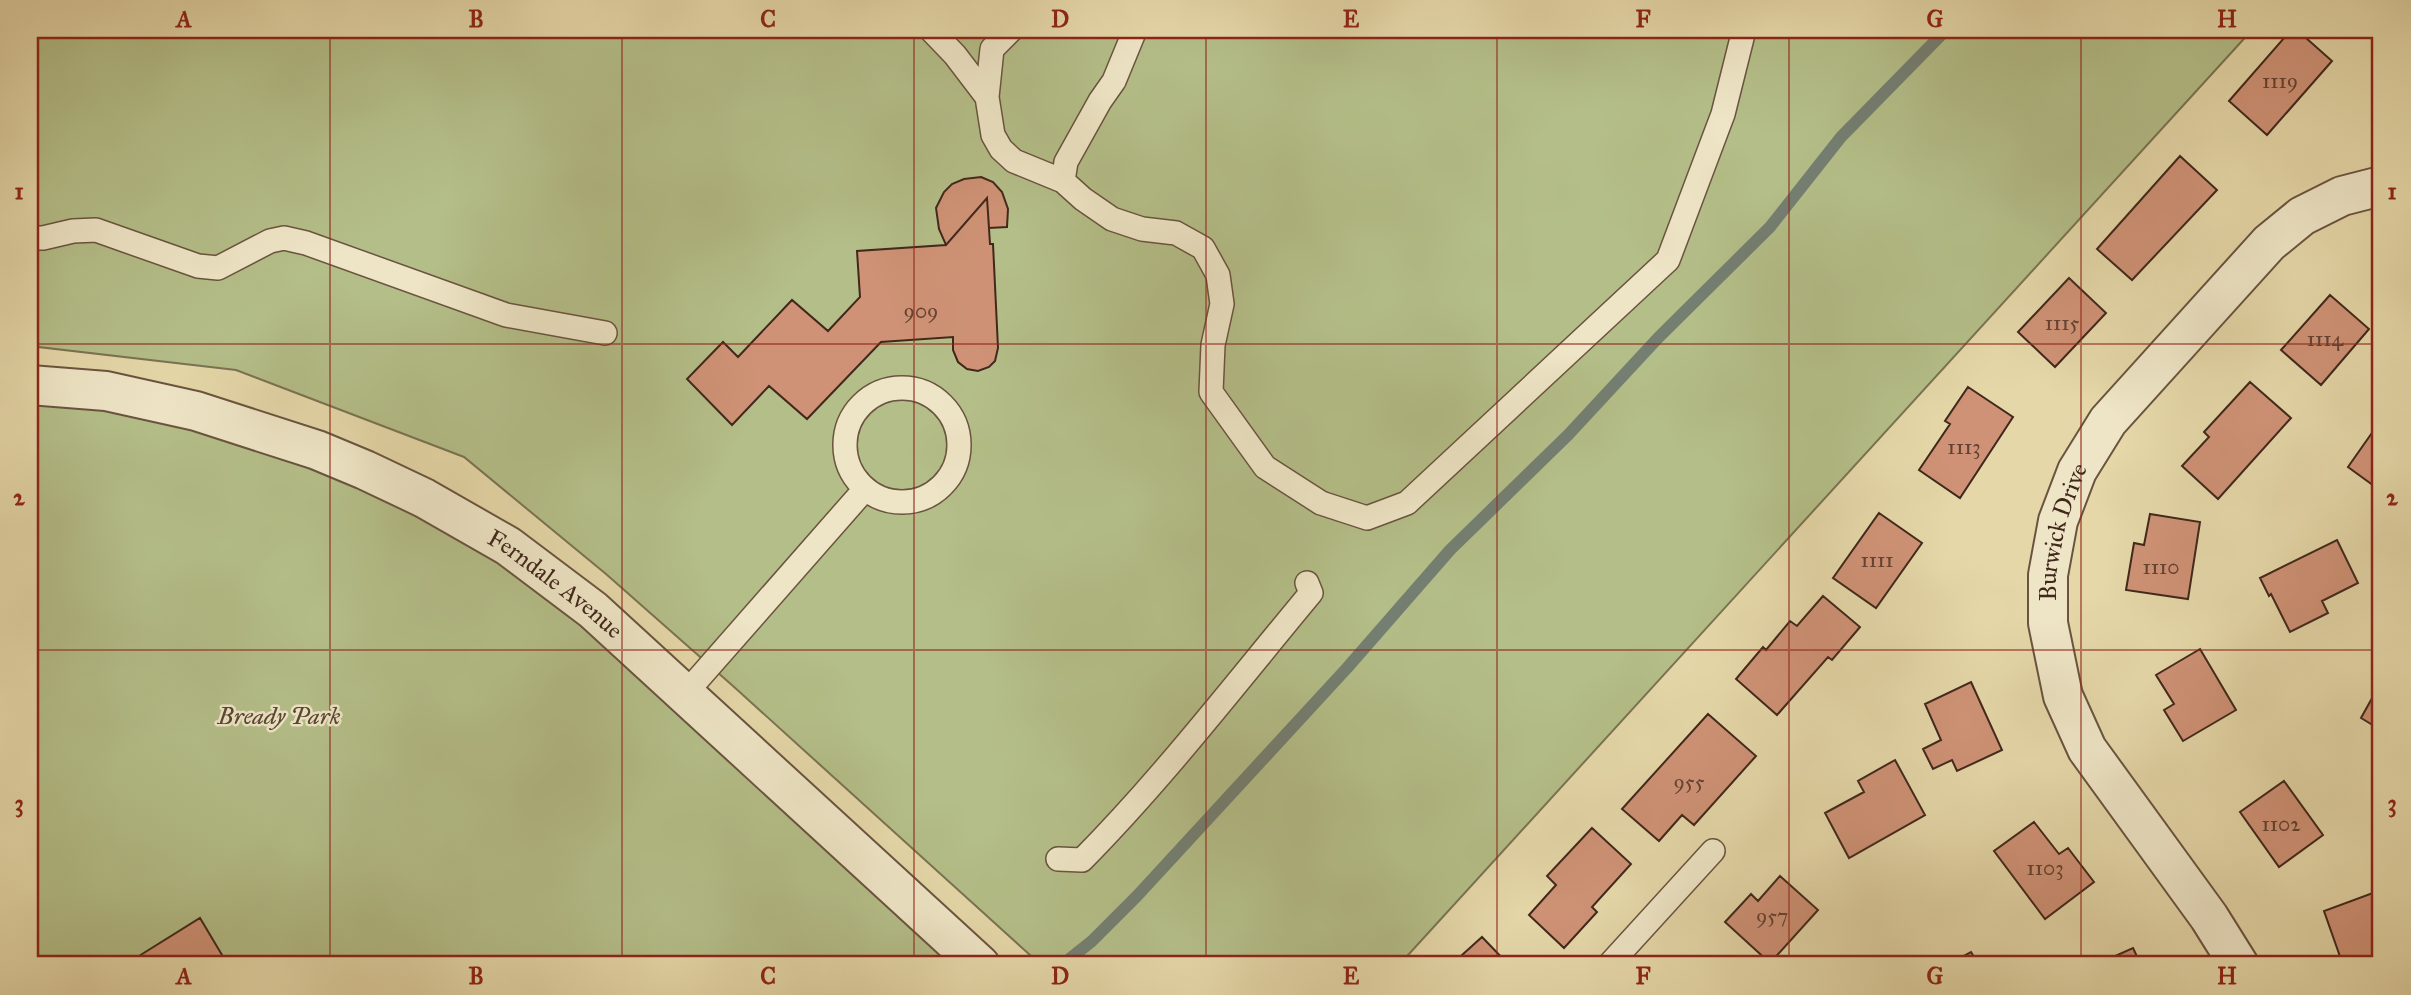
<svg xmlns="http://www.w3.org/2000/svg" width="2411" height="995" font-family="'IM FELL Great Primer',serif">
<rect width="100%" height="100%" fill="#e5d7a8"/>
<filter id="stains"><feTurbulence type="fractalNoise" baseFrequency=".00286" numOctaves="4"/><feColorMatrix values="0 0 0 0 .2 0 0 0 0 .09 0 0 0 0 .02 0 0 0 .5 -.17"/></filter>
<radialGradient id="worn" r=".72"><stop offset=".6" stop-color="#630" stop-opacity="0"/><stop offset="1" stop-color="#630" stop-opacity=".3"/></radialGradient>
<!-- green -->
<path fill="#b4be88" stroke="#7a7352" stroke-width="2" d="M30,30H2252L1399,965H1041L733,686L606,574L464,457L236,370L30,346Z
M30,384L106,391L442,509L685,694L979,965H30Z"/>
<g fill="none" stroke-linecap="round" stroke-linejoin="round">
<!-- stream -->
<path stroke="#747f72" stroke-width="12" d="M1062,965L1092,941L1137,896L1347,668L1450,550L1568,435L1658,338L1770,227L1841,137L1946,30"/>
</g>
<!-- building -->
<path fill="#cf9276" stroke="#41281c" stroke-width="2" d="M2291,30H2297L2332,61L2267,135L2229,101Z
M2180,156L2217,190L2132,280L2097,249Z
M981,177L993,182L1002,192L1008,209L1007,227L989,228L987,198L946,245L939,229L936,208L944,192L952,184L964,179Z
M987,198L990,244H993L998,348L995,361L989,367L978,371L967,369L958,362L953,350V337L881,342L807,419L769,386L732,425L687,379L723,342L738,357L792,300L828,331L860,297L857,251L946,245Z
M2069,278L2106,313L2055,367L2018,332Z
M2330,295L2369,329L2321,385L2281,350Z
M2250,382L2291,418L2218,499L2182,466L2209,437L2204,432Z
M1968,387L2013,417L1960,498L1919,470L1950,424L1945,421Z
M2374,430L2381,436V491L2348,467Z
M1879,513L1922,543L1876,608L1833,578Z
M2150,514L2200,522L2188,599L2126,590L2134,543L2144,545Z
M2337,540L2358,583L2322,601L2328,613L2290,632L2271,594L2269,596L2260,578Z
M1823,596L1860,627L1832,660L1828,657L1777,715L1736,679L1763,647L1766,650L1790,621L1797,626Z
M2200,649L2236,710L2183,741L2164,710L2174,704L2156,675Z
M1971,682L2002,750L1957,771L1952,760L1933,769L1923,749L1941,740L1925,704Z
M2380,684L2381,685V730L2361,718Z
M1708,714L1756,756L1694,825L1682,815L1659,841L1622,809Z
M1895,760L1925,815L1849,858L1825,813L1864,792L1858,781Z
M2284,781L2323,835L2279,867L2240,812Z
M2034,822L2059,854L2068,848L2094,882L2045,919L1994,851Z
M1592,828L1631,864L1592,907L1597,912L1564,948L1529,915L1556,885L1547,876Z
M1780,876L1818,910L1770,963L1725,922L1751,894L1758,901Z
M2381,890V955L2354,965H2343L2324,911Z
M200,918L228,965H145L139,956Z
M1482,937L1509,965H1451Z
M2133,948L2141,965H2095Z
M1971,952L1979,965H1947Z"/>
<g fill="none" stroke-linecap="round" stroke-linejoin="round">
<defs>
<path id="service" d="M931,30L955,55L987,97
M1011,30L992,49L987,97L993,135L1001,149L1014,161L1063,181L1066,162L1100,101L1114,81L1135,30
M1063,181L1083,199L1112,219L1142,229L1176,233L1203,248L1218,275L1222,304L1213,345L1211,392L1265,467L1321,503L1367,518L1407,503L1668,260L1723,114L1744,30
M30,238H43L73,231L96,230L198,266L218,268L270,241L284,238L306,243L506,315L605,333
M845 445a57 57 0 1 1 114 0a57 57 0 1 1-114 0Z
M685,694L865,489
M1058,859L1082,860C1164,777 1236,683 1311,593L1307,583
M1609,965L1713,851"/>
<g id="minor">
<path id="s1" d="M2239,965L2209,917L2087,749L2063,696L2048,623V575L2058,521L2077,471L2108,421L2269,243L2302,216L2342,196L2381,186"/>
</g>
<g id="tertiary">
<path id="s2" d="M30,385L106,391L196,411L317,450L365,470L424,498L508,546L593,610L980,965"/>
</g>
</defs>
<!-- service casing -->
<use href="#service" stroke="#6a543f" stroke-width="26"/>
<!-- minor casing -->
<use href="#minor" stroke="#6a543f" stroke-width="42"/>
<!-- tertiary casing -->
<use href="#tertiary" stroke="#6a543f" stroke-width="42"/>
<!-- service -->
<use href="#service" stroke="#eee5c6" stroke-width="23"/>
<!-- minor -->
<use href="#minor" stroke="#eee5c6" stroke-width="38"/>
<!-- tertiary -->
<use href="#tertiary" stroke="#eee5c6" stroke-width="38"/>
</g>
<!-- grid -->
<path fill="none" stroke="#8f2418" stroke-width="2" stroke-opacity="0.55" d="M330,30V965M622,30V965M914,30V965M1206,30V965M1497,30V965M1789,30V965M2081,30V965M30,344H2381M30,650H2381"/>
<g text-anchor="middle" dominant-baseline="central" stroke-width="5" stroke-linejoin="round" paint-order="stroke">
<!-- number labels -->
<g font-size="21" fill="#644232">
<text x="2280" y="81">1119</text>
<text x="921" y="311">909</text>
<text x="2062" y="323">1115</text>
<text x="2325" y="339">1114</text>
<text x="1964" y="447">1113</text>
<text x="1877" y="560">1111</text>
<text x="2161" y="567">1110</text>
<text x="1689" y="782">955</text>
<text x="2281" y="824">1102</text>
<text x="2045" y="868">1103</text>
<text x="1772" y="916">957</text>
</g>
<!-- street labels -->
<g font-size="24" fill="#41281c" stroke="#eee5c6">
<text stroke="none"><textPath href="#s1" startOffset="490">Burwick Drive</textPath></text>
<text stroke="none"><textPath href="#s2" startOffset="570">Ferndale Avenue</textPath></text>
</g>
<!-- park labels -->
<g font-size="24" font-style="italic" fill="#584632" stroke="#eee5c6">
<text x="279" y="716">Bready Park</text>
</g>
</g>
<!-- margin -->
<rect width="2411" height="995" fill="none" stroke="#e5d7a8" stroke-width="77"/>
<rect x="38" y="38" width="2334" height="918" fill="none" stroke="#8f2418" stroke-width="2.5"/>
<g font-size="23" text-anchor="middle" font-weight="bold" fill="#8f2418">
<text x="184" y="27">A</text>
<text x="476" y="27">B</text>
<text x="768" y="27">C</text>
<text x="1060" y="27">D</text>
<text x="1351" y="27">E</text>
<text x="1643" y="27">F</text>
<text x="1935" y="27">G</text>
<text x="2227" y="27">H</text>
<text x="19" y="199">1</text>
<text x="2392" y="199">1</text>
<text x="19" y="505">2</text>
<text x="2392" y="505">2</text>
<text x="19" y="811">3</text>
<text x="2392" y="811">3</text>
<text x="184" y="984">A</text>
<text x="476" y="984">B</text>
<text x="768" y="984">C</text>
<text x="1060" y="984">D</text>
<text x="1351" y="984">E</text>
<text x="1643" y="984">F</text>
<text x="1935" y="984">G</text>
<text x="2227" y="984">H</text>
</g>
<rect width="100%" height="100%" filter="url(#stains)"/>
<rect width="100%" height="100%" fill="url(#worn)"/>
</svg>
